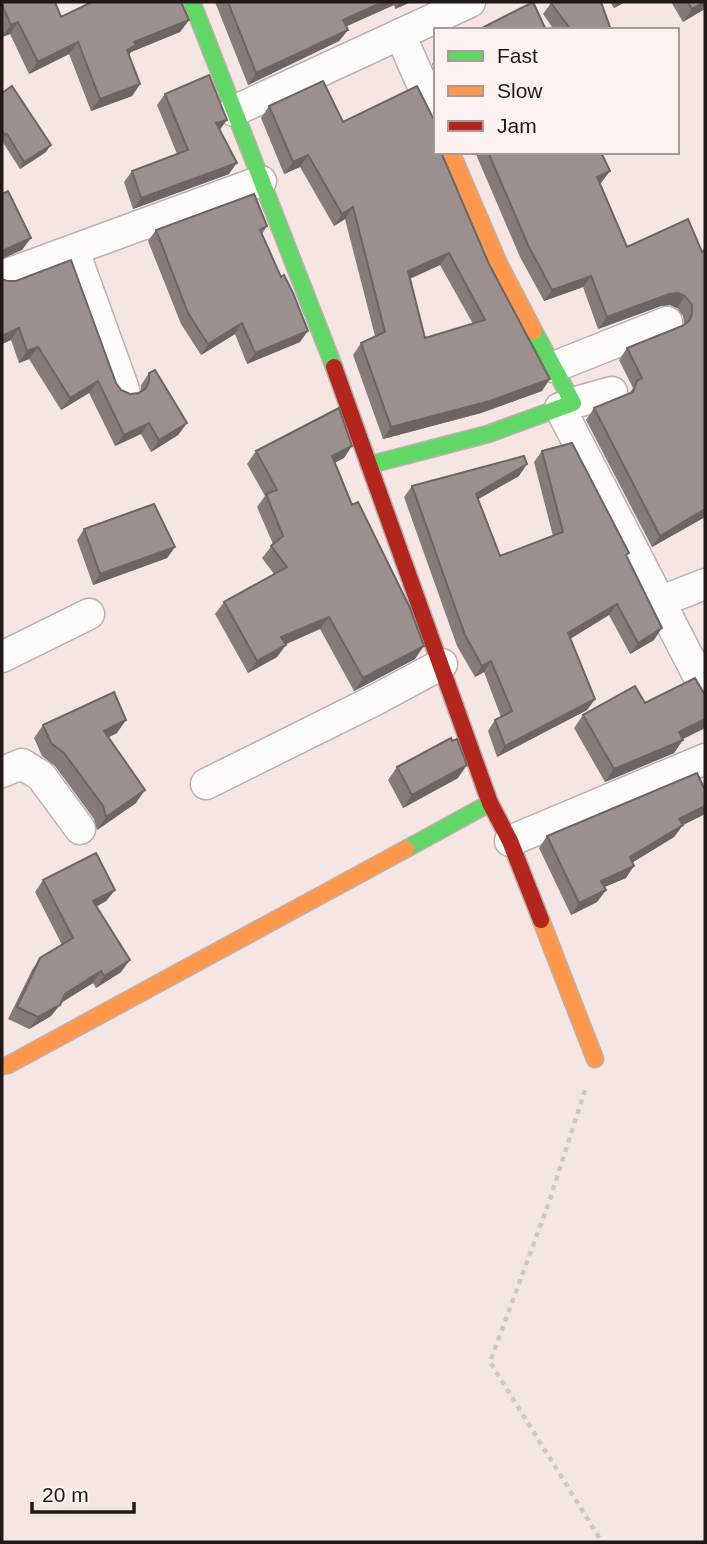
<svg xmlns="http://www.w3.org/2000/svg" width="707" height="1544" font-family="Arial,sans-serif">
<rect width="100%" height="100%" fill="#f5e6e3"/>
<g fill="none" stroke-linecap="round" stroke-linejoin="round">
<defs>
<path id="street" d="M400,34L436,116
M234,111L470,2
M74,251L124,389
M2,276L261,181
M554,367L667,322
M573,403L612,392
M560,408L705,689
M659,602L705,584
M2,657L89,614
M2,772L22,764L41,776L80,829
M206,784L375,700L442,664
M510,841L705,759"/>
<path id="fast" d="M192,2L334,367
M369,465L488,434L573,403L534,331
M406,849L490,803"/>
<path id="slow" d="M451,152L500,266L534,331
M541,920L595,1059
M2,1066L8,1065L406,849"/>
<path id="jam" d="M334,367L490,803L510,841L541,920"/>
</defs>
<!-- street casing -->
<use href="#street" stroke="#bbb0ae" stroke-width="33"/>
<!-- fast casing -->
<use href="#fast" stroke="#bbb0ae" stroke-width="19"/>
<!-- slow casing -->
<use href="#slow" stroke="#bbb0ae" stroke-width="19"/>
<!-- jam casing -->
<use href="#jam" stroke="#bbb0ae" stroke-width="19"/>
<!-- path -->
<path stroke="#cdc8c7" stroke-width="4.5" stroke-dasharray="5 5" stroke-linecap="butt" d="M585,1090L548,1205L490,1362L602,1542"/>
<!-- street -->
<use href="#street" stroke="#fefbfb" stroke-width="30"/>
<!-- fast -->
<use href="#fast" stroke="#63d668" stroke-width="16"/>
<!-- slow -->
<use href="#slow" stroke="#ff974d" stroke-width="16"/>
<!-- jam -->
<use href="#jam" stroke="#b3261e" stroke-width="16"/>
</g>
<!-- wall -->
<path fill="#857c7a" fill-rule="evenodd" d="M2,2L61,17L189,20L180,32L131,52L129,55L140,84L132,96L91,111L69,54L29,74L10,34L2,37Z
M215,2H411L395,9L394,5L346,26L348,30L339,41L248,85Z
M610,2H625L614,8Z
M671,2H705L683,22Z
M551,3L611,30H554L543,14Z
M436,58V72L432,64Z
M2,93L46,152L20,169L2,141Z
M165,94L220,130L229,174L133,209L124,182L132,171L177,154L157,105Z
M269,106L343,122L436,152L542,391L481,413L383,439L353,355L361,343L375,336L345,219L334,226L300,167L284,174L261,118ZM440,265L473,324L425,338L410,279Z
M475,152H601V183H599L627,247L702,252L705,250V518V517L652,547L586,420L594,408L629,394L633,388L619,360L627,348L682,326L684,325L683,316L677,308L670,305L661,306L598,329L583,287L544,301L520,257Z
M267,226L262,234L300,342L247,364L235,334L201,355L181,324L148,241L156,230Z
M2,279L116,383L121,390L130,394L139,393L141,392V385L149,373L187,423L178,435L151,452L141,434L115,446L89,393L61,410L29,359L19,363L11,340L2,344Z
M256,451L344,458L334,463L415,659L354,691L320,629L285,644L277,657L248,673L215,614L224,602L274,574L262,558L273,544L257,507L265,496L247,464Z
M542,451L627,556L654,640L630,654L609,615L570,639L595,699L587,710L497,757L488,731L495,720L501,717L484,672L475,677L457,646L404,497L412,486L519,476L478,499L500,556L553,536L534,462Z
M84,529L175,547L167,558L93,585L77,540Z
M705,695V728L683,739L674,753L605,782L574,728L583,715L645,703Z
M43,725L117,733L109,737L136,803L97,830L94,819L55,766L42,756L34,738Z
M397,767L458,778L403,808L388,780Z
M703,815L683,825L674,837L633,862L626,878L604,887L606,890L597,902L571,915L539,848L547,836Z
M43,880L115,890L106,901L96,907L121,972L96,988L93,983L60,1003L51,1016L29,1029L8,1019L32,970L40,958L62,945L35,892Z"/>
<!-- shaded-wall -->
<path fill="#6c6563" d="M383,2H396L394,5L334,32L343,20Z
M400,2H411L395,9Z
M618,2H625L614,8Z
M705,2V9L683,22L692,9Z
M189,20L180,32L131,52L127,57V50L134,42Z
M18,22L10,34L2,37L11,25Z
M348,30L339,41L248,85L256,73Z
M78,42L69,54L29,74L38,62Z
M140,84L132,96L91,111L100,99Z
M227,120L219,131L216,123Z
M51,145L46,152L20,169L24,162Z
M308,155L300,167L284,174L293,162Z
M237,163L229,174L133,209L141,198Z
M610,171L601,183L588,188L597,177Z
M353,207L345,219L334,226L342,214Z
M31,238L22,250L2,259V251Z
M449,253L440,265L399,283L408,271Z
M591,276L583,287L544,301L552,290Z
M678,293L685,296L677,308L670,305L661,306L598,329L607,317L669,294Z
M242,323L235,334L201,355L208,344Z
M19,328L11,340L2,344V336Z
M308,331L300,342L247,364L255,353Z
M38,347L29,359L19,363L27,351Z
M550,379L542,391L481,413L383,439L391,427Z
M98,381L89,393L61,410L70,398Z
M149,423L141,434L115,446L124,435Z
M187,423L178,435L151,452L159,440Z
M352,446L344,458L323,469L332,456Z
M527,464L519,476L468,505L476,494Z
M705,509V517L652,547L660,536Z
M175,547L167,558L93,585L100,574Z
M617,604L609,615L560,645L568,633Z
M329,617L320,629L273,650L281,637Z
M662,628L654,640L630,654L638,643Z
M286,645L277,657L248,673L257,661Z
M424,646L415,659L354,691L363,678Z
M491,661L484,672L475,677L482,666Z
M595,699L587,710L497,757L505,746Z
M705,719V728L670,745L679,732Z
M126,720L117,733L95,744L104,731Z
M683,740L674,753L605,782L614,769Z
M467,765L458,778L403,808L412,795Z
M145,790L136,803L97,830L106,817Z
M705,806V813L703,815L683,825L674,837L622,869L630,857L679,819Z
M634,866L626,878L593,892L601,881Z
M115,890L106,901L84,913L93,901Z
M606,890L597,902L571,915L579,903Z
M130,960L121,972L96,988L104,976Z
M101,971L93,983L56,1006L65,994Z
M60,1005L51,1016L29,1029L38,1017Z"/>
<!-- building -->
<path fill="#9b908e" stroke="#6c6563" stroke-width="2" fill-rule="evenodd" d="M2,2H55L61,17L92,2H181L189,20L134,42L136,45L127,50L140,84L100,99L78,42L38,62L18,22L11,25L2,5Z
M228,2H383L343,20L348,30L256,73Z
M533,2L546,30H478Z
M553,2H601L611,30H571L551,3Z
M688,2H705L692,9Z
M209,75L227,120L216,123L237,163L141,198L132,171L188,150L165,94Z
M323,81L343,122L417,86L433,118L436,119V152H441L489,264L550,379L490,401L391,427L361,343L385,332L353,207L342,214L308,155L293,162L269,106ZM449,253L485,320L425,338L408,271Z
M12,86L51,145L24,162L7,134L5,135L2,131V93Z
M488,152H601L610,171L597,177L627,247L688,219L702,252L705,250V509L660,536L594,408L633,392L637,381L642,378L627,348L682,326L689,321L692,314V305L685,296L678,293L669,294L607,317L591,276L552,290L528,245Z
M8,191L31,238L2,251V194Z
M254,194L267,226L260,230L281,277L284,275L293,293L308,331L255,353L242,323L208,344L188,313L156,230Z
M71,260L116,383L121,390L130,394L139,393L146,388L149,381V373L155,370L187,423L159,440L149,423L124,435L98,381L70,398L38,347L27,351L19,328L2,336V279L7,281H16Z
M339,408L352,446L332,456L352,505L358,502L410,608L424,646L363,678L329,617L281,637L286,645L257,661L224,602L287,567L271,546L283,536L266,494L277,490L256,451Z
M572,443L629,553L626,555L662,628L638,643L617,604L568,633L595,699L505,746L495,720L512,711L491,661L482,666L465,635L412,486L524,456L527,464L476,494L500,556L563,532L542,451Z
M154,504L175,547L100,574L84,529Z
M695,678L705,695V719L679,732L683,740L614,769L583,715L635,686L645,703Z
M114,692L126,720L104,731L145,790L106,817L103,806L64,753L51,743L43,725Z
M451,738L452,741L457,739L467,765L412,795L397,767Z
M697,773L705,790V806L679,819L683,825L630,857L634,866L601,881L606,890L579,903L547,836Z
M96,853L115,890L93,901L130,960L104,976L101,971L65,994L60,1005L38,1017L17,1007L40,958L73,938L43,880Z"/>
<!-- border -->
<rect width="707" height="1544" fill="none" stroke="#221816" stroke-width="7"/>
<!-- legend -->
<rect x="434" y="28" width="245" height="126" fill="#fef2f0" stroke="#a69b99" stroke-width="2"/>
<rect x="448" y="51" width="35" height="10" fill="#63d668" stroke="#a69b99" stroke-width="2"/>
<text x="497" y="63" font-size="21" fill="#221816">Fast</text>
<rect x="448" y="86" width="35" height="10" fill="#ff974d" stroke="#a69b99" stroke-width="2"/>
<text x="497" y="98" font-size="21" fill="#221816">Slow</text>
<rect x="448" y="121" width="35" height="10" fill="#b3261e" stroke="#a69b99" stroke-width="2"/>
<text x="497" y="133" font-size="21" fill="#221816">Jam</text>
<!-- scale -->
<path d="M32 1502v10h102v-10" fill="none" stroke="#221816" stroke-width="3.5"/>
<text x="42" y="1502" font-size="21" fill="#221816" stroke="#fef2f0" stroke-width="5" paint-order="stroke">20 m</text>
</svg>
